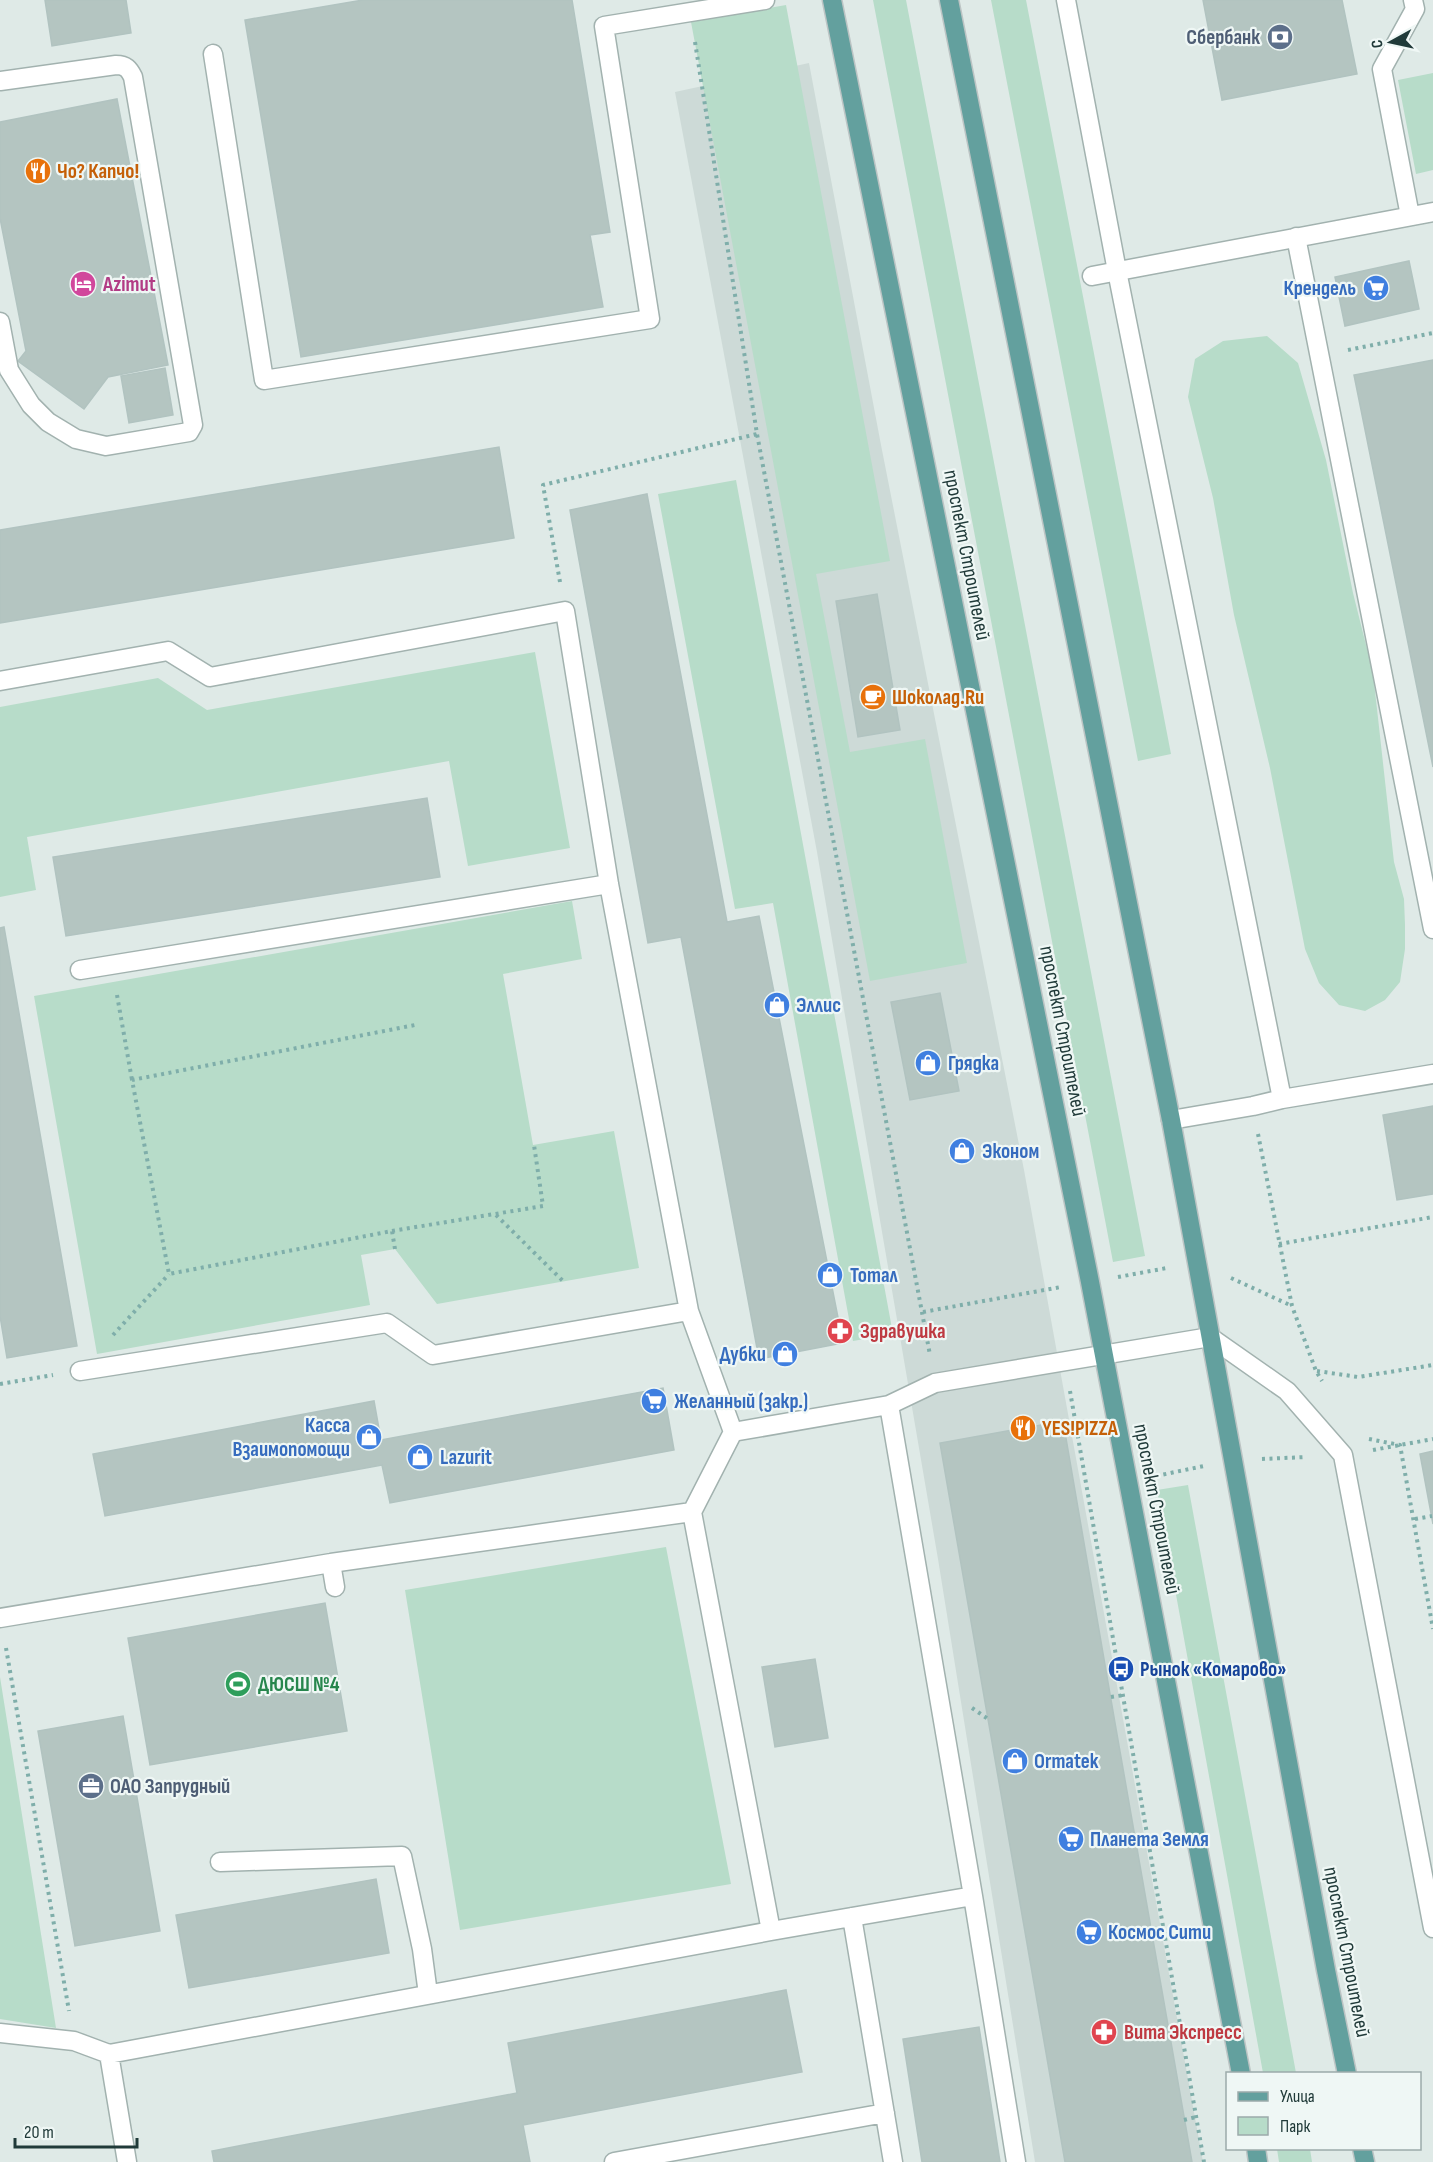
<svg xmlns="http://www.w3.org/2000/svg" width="1433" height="2162" font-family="'Sofia Sans Condensed',sans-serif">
<rect width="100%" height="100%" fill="#dfeae7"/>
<!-- built -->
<path fill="#cddad7" d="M809,63L881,445L1024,1170L1203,2162H1035L938,1559L817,852L675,92Z"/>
<!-- green -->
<path fill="#b7dcc9" d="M873,0H906L1145,1256L1113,1262Z
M991,0H1026L1171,754L1138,761Z
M786,5L890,561L816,574L850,752L925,739L967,963L870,981L691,22Z
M1433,73V170L1416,174L1398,80Z
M1267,336L1298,363L1326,460L1353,593L1373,673L1394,862L1404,899L1405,925V949L1400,982L1385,1000L1365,1011L1339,1005L1319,983L1305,949L1270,768L1234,615L1213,498L1188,397L1195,359L1223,341Z
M736,480L893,1334L853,1341L773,903L735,909L658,494Z
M535,652L570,848L468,866L449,761L27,837L36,890L0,897V707L158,678L207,710Z
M572,901L582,959L503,974L533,1145L614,1131L639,1268L437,1304L395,1249L361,1255L370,1305L97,1354L34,996Z
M1188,1485L1296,2073H1263L1157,1490Z
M666,1547L731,1884L460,1930L405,1590Z
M0,1677L56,2028L0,2019Z
M1277,2149H1310L1312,2162H1279Z"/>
<!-- building -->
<path fill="#b4c5c1" stroke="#b1c3c0" stroke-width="1.5" d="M45,0H126L131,33L52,46Z
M363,0H572L610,232L590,235L603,307L301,357L245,20Z
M1203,0H1342L1357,74L1222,100Z
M117,99L168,365L108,377L84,409L18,361L26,351L0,218V122Z
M1409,261L1419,309L1345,326L1335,277Z
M1433,360V767L1354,375Z
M165,368L173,415L129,423L121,376Z
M499,447L514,538L0,623V530Z
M647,494L727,922L759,916L843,1343L759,1359L681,937L648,943L570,510Z
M877,594L900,730L858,737L836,601Z
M427,798L440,877L66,936L53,857Z
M4,927L77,1346L7,1358L0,1316V928Z
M940,993L959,1091L910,1100L891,1002Z
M1433,1106V1194L1397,1200L1383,1115Z
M663,1388L674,1450L390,1503L382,1465L105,1516L93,1454L374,1401L381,1440Z
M1063,1421L1115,1723L1192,2162H1065L988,1719L940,1443Z
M1433,1451V1524L1420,1454Z
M325,1603L347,1731L150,1765L128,1638Z
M815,1659L828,1738L775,1747L762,1667Z
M123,1716L160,1931L75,1946L38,1731Z
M376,1879L389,1953L189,1988L176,1915Z
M786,1990L802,2072L523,2125L530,2162H214L212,2151L517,2093L508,2043Z
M979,2027L1000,2162H922L903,2039Z"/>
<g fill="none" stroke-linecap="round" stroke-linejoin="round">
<defs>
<path id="lane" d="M1066,0L1117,271L1282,1099
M213,54L264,380L650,319L604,26L765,0
M0,81L116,65C126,65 129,69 133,77L193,425L189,432L183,433L106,446L76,439L48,422L31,405L9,370L0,322
M1410,216L1382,69L1415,9L1413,0
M1296,237L1433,929
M1092,276L1433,212
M0,681L168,651L210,677L565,611L609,884L689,1311L733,1432L692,1512L771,1931
M80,970L609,884
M1171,1120L1253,1106L1282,1099L1433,1074
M80,1371L387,1323L433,1355L689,1311
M889,1405L973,1896L1016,2162
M733,1432L889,1405L935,1383L1210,1337L1287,1391L1343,1455L1433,1928
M331,1563L335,1587
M0,1618L331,1563L692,1512
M220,1862L402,1856L422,1949L428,1994
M852,1917L893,2162
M0,2033L74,2041L109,2054L771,1931L973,1896
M109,2054L127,2162
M614,2162L885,2113"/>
<path id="primary" d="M832,0L1090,1282L1241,2074
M949,0L1171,1120L1326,1970L1347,2074
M1256,2148L1258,2162
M1362,2148L1365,2162"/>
</defs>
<!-- lane casing -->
<use href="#lane" stroke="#a2b2af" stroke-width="21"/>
<!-- primary casing -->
<use href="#primary" stroke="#bcc4c4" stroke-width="21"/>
<!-- path -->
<path stroke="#7faeaa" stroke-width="4" stroke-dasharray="3 4.5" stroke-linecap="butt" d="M695,42L757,434L930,1355
M1348,350L1433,333
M560,582L543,485L757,434
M117,995L132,1080
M1258,1134L1292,1306L1316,1371L1322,1381
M496,1215L564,1282
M392,1231L543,1206L534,1145
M1279,1244L1433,1217
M395,1249L392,1231L169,1274L132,1080L415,1025
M1118,1277L1167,1268
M1231,1278L1292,1306
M923,1312L1061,1287
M113,1335L169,1274
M1317,1371L1358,1377L1433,1365
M0,1384L53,1375
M1070,1391L1204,2162
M1369,1439L1400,1445L1433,1629
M1373,1450L1433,1439
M1262,1459L1306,1457
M1156,1476L1204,1466
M1415,1519L1432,1516
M6,1648L69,2011
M1111,1697L1124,1695
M972,1708L988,1719
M1184,2120L1196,2117"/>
<!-- lane -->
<use href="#lane" stroke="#fff" stroke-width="18"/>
<!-- primary -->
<use href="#primary" stroke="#63a09e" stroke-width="18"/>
</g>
<!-- icons -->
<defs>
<symbol id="bank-disc" viewBox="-11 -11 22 22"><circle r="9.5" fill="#5c6f8a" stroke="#eff7f5"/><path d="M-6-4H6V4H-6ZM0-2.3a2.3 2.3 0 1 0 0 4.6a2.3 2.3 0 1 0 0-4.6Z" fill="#fff"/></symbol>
<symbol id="restaurant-disc" viewBox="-11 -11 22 22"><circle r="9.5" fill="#e8710a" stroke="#eff7f5"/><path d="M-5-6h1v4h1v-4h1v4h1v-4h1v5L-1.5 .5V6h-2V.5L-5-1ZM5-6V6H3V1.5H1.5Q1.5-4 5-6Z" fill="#fff"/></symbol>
<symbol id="hotel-disc" viewBox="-11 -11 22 22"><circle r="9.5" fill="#d1479c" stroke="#eff7f5"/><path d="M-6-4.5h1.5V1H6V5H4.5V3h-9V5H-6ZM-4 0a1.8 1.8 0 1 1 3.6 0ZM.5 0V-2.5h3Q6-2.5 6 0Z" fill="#fff"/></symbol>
<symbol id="supermarket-disc" viewBox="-11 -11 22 22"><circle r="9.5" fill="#3f7fe0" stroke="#eff7f5"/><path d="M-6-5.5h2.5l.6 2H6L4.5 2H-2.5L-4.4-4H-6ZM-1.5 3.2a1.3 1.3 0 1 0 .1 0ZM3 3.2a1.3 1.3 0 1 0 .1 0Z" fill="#fff"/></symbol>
<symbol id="cafe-disc" viewBox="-11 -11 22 22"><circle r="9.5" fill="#e8710a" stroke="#eff7f5"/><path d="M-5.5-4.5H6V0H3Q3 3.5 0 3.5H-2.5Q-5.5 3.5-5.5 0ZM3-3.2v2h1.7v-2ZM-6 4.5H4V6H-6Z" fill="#fff"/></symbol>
<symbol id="shop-disc" viewBox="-11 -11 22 22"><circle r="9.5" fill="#3f7fe0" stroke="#eff7f5"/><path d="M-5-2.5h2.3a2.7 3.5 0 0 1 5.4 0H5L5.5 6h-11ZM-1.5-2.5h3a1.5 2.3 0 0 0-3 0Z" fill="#fff"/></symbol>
<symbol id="pharmacy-disc" viewBox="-11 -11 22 22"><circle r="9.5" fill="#e0444e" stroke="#eff7f5"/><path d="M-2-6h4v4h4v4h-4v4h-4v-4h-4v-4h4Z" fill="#fff"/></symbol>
<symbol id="bus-disc" viewBox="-11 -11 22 22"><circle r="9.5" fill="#1a4fb4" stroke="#eff7f5"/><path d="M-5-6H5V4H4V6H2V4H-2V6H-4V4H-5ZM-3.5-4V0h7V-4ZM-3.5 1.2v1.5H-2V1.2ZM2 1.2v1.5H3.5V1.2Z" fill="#fff"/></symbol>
<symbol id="stadium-disc" viewBox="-11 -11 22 22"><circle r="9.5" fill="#2e9e5b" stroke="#eff7f5"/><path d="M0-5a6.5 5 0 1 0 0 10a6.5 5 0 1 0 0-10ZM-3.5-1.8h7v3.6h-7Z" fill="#fff"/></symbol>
<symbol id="office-disc" viewBox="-11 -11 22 22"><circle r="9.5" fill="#5c6f8a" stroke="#eff7f5"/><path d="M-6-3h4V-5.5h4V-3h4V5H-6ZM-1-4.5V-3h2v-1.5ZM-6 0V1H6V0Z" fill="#fff"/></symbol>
</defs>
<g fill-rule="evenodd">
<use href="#bank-disc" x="1265" y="22" width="30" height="30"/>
<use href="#restaurant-disc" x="23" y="156" width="30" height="30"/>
<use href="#hotel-disc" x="68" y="269" width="30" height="30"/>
<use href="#supermarket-disc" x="1361" y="273" width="30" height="30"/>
<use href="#cafe-disc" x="858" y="682" width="30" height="30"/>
<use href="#shop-disc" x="762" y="990" width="30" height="30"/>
<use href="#shop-disc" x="913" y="1048" width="30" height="30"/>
<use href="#shop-disc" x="947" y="1136" width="30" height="30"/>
<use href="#shop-disc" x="815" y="1260" width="30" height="30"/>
<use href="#pharmacy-disc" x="825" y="1316" width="30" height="30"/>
<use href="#shop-disc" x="770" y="1339" width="30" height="30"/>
<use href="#supermarket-disc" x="639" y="1386" width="30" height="30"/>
<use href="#restaurant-disc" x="1008" y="1413" width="30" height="30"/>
<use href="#shop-disc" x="354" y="1422" width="30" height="30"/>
<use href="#shop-disc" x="405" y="1442" width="30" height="30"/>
<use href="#bus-disc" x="1106" y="1654" width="30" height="30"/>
<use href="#stadium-disc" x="223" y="1669" width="30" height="30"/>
<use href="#shop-disc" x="1000" y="1746" width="30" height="30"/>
<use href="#office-disc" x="76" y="1771" width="30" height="30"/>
<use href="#supermarket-disc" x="1056" y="1824" width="30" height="30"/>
<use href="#supermarket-disc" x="1074" y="1917" width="30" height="30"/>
<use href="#pharmacy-disc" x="1089" y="2017" width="30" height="30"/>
</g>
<g text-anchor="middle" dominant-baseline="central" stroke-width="4.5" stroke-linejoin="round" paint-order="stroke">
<!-- service labels -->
<g font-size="21" font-weight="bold" fill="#4e5e75" stroke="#eff7f5" text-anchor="end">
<text x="1260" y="37">Сбербанк</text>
<text x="110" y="1786" text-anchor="start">ОАО Запрудный</text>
</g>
<!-- food labels -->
<g font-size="21" font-weight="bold" fill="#c56008" stroke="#eff7f5" text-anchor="start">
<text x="57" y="171">Чо? Капчо!</text>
<text x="892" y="697">Шоколад.Ru</text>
<text x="1042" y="1428">YES!PIZZA</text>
</g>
<!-- hotel labels -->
<g font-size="21" font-weight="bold" fill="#b23c85" stroke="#eff7f5" text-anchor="start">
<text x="103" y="284">Azimut</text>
</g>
<!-- shop labels -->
<g font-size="21" font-weight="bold" fill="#366cbe" stroke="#eff7f5" text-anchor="start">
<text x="1356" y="288" text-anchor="end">Крендель</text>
<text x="796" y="1005">Эллис</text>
<text x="948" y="1063">Грядка</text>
<text x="982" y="1151">Эконом</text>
<text x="850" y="1275">Тотал</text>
<text x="766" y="1354" text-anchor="end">Дубки</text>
<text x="674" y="1401">Желанный (закр.)</text>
<text x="350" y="1425" text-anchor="end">Касса<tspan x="350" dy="24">Взаимопомощи</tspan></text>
<text x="440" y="1457">Lazurit</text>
<text x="1034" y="1761">Ormatek</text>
<text x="1090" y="1839">Планета Земля</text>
<text x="1108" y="1932">Космос Сити</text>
</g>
<!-- street labels -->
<g font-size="21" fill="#203a39" stroke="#eff7f5">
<text transform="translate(967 555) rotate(79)">проспект Строителей</text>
<text transform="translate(1063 1031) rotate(79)">проспект Строителей</text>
<text transform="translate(1157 1509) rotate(79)">проспект Строителей</text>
<text transform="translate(1347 1952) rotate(79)">проспект Строителей</text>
</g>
<!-- health labels -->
<g font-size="21" font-weight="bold" fill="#be3a42" stroke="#eff7f5" text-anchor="start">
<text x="860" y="1331">Здравушка</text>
<text x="1124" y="2032">Вита Экспресс</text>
</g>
<!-- transit labels -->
<g font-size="21" font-weight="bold" fill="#164399" stroke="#eff7f5" text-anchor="start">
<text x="1140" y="1669">Рынок «Комарово»</text>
</g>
<!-- leisure labels -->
<g font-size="21" font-weight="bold" fill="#27864d" stroke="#eff7f5" text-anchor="start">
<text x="258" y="1684">ДЮСШ №4</text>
</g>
</g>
<!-- legend -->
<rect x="1226" y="2072" width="195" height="78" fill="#eff7f5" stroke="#9cabaa" stroke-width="1.5"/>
<rect x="1238" y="2092" width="30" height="9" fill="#63a09e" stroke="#9cabaa" stroke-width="1.5"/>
<text x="1280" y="2102" font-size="18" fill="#203a39">Улица</text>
<rect x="1238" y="2117" width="30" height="18" fill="#b7dcc9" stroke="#9cabaa" stroke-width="1.5"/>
<text x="1280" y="2132" font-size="18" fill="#203a39">Парк</text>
<!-- north arrow -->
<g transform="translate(1391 42) rotate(262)" stroke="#eff7f5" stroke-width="4.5" paint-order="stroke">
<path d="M0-4.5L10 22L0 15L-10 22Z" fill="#203a39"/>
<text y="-9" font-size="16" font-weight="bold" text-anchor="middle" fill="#203a39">С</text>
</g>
<!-- scale -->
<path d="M15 2138v9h122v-9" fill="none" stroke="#203a39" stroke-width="3"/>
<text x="24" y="2138" font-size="18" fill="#203a39" stroke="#eff7f5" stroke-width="4.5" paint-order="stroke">20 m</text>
</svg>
